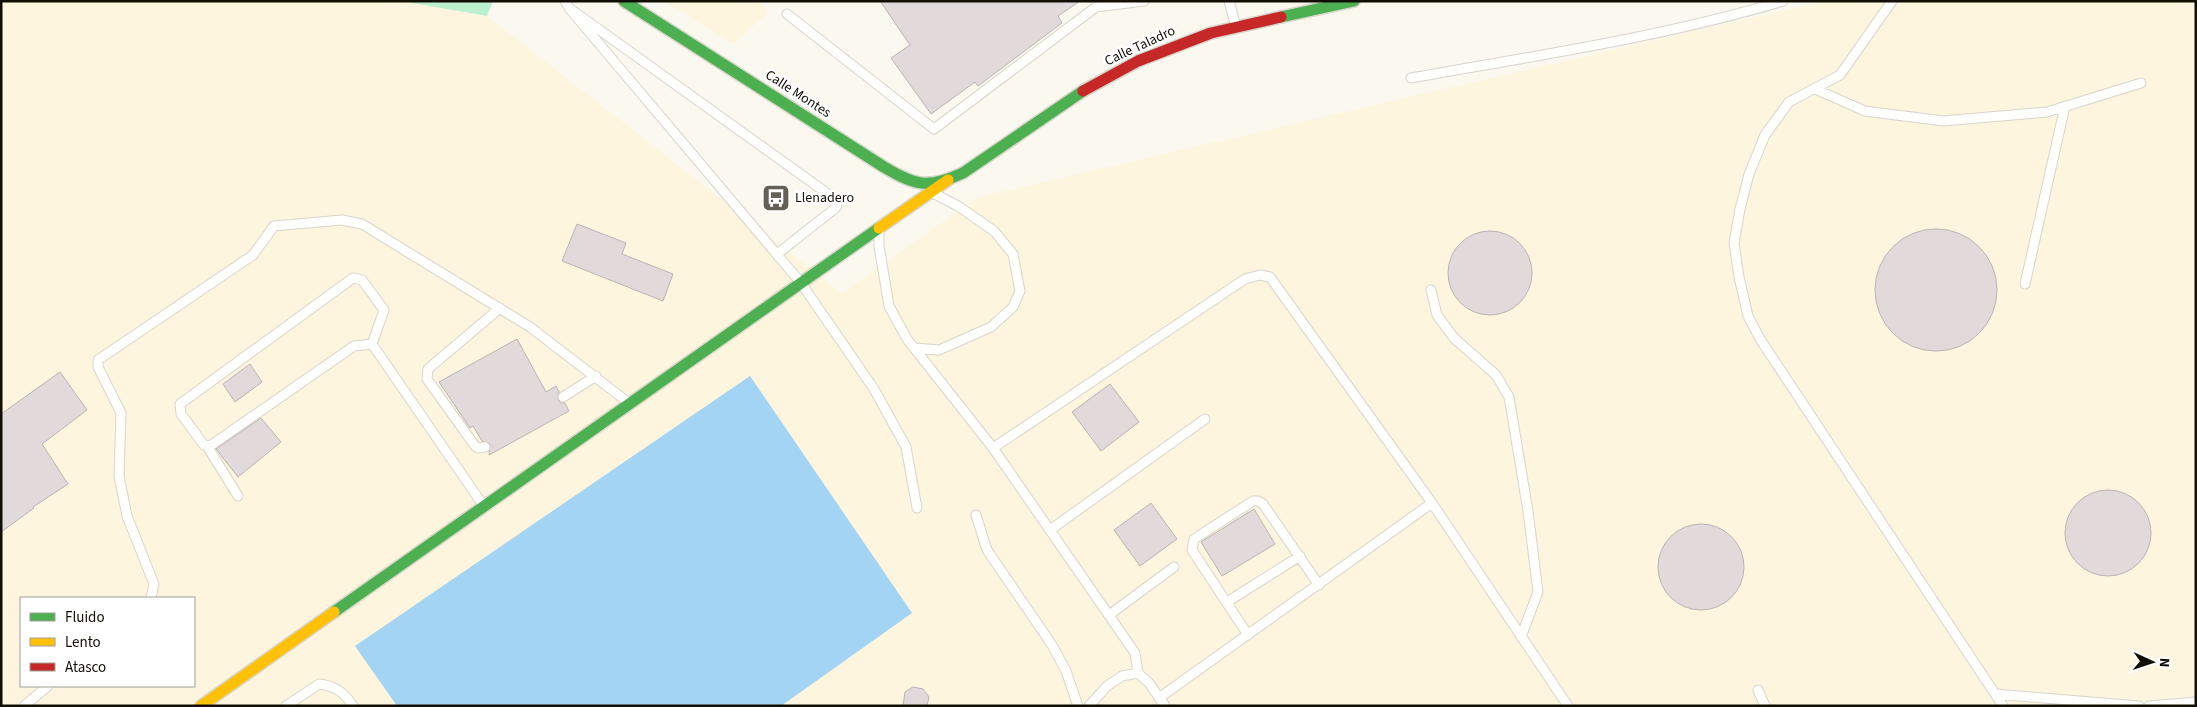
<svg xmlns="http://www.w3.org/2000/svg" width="2197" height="707" font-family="'Source Sans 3',sans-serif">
<rect width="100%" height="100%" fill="#fbf8f0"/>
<!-- built -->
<path fill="#fdf5de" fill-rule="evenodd" d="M1,1H400L487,16L842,293L978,197L1824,1H2196V706H1ZM21,598H194V686H21Z
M664,1H761L768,13L733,44Z"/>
<!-- green -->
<path fill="#bdf0ce" d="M400,1H493L487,16Z"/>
<!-- water -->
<path fill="#a3d4f4" d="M750,376L912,613L781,706H397L355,646Z"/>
<!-- building -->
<path fill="#e2dada" stroke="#bbb3b3" d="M880,1H1080L1058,16L1062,23L978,86L975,82L931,114L891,58L910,45Z
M577,224L626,243L622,254L673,274L663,301L562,261Z
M1875 290a61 61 0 1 1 122 0a61 61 0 1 1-122 0Z
M1448 273a42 42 0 1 1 84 0a42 42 0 1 1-84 0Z
M517,339L546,392L556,386L559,392L558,400L561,403H565L569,411L489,455L490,444L482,441L473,426L470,428L439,382Z
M250,364L262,382L235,402L223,384Z
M60,372L87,410L42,444L68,484L33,507L34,508L1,532V414Z
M1110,384L1139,422L1101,451L1072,412Z
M261,418L281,442L238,477L216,449Z
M2065 533a43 43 0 1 1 86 0a43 43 0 1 1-86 0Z
M1151,503L1177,539L1140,566L1114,530Z
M1254,509L1275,544L1222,576L1201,542Z
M1658 567a43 43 0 1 1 86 0a43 43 0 1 1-86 0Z
M913,687L923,689L929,697L927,706H903L905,692Z"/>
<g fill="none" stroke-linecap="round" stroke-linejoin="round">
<defs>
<path id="lane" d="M565,1L569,8L835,199L837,206L833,210L777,254
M1229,1L1236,27
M1892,1L1840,75L1789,102L1765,135L1749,174L1740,209L1734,243L1739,277L1748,316L1760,339L2003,706
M569,8L801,283L874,389L906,447L917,508
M787,14L934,129L1096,7L1144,1
M1411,78C1534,56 1663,37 1783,1
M1815,89L1865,111L1943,121L2047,112L2141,83
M879,231V246L889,306L907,339L993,448L1135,653L1138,673
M353,278L362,280L384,310L372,344L354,346L210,446L204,445L181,414L180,404Z
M2025,284L2065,106
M1431,290L1437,315L1454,338L1496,375L1509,397L1528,511L1538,592L1521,637
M372,344L483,505
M915,348L939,350L991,327L1013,307L1020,291L1013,254L994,231L958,206L933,193
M563,397L596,376
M207,446L238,496
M485,447L478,448L475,446L427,379L428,369L500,308
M993,448L1245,279L1260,275L1270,277L1432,503L1568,706
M976,515L987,550L1052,645L1066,671L1078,706
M1050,530L1205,419
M151,598L154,584L127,516L119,476L121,413L98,367V360L253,255L274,226L342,220L362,224L530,327L629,403
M1227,602L1300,556
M1109,615L1174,567
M1248,635L1192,550L1194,539L1253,501H1258L1263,504L1319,585
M1758,690L1765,706
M1995,694L2139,706
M1159,698L1432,503
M24,706L48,686
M286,706L319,684C335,686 344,692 353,706
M1089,706L1107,686L1122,676L1138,673L1149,683L1165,706
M2149,706L2196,702"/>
<path id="fast" d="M624,1L884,167C916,186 928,189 963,173L1083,91
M1281,17L1354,1
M334,612L879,228"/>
<path id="slow" d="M879,228L948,180
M201,706L334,612"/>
<path id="jam" d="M1083,91L1138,61L1211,33L1281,17"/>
</defs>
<!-- lane casing -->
<use href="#lane" stroke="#d8d5cb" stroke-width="11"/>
<!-- fast casing -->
<use href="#fast" stroke="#d8d5cb" stroke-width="14"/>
<!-- slow casing -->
<use href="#slow" stroke="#d8d5cb" stroke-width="14"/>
<!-- jam casing -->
<use href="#jam" stroke="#d8d5cb" stroke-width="14"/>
<!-- lane -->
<use href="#lane" stroke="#fefefd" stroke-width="9"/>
<!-- fast -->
<use href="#fast" stroke="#4caf50" stroke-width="11"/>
<!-- slow -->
<use href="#slow" stroke="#ffc107" stroke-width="11"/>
<!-- jam -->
<use href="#jam" stroke="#c62828" stroke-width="11"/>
</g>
<!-- icons -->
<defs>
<symbol id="bus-square" viewBox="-11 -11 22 22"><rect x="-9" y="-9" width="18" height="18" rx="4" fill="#646056" stroke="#fff"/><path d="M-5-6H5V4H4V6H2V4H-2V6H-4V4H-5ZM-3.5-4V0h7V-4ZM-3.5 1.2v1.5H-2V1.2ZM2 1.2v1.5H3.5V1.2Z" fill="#fff"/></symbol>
</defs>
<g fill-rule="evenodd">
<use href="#bus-square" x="760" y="182" width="32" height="32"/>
</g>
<g text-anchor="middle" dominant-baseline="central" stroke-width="5" stroke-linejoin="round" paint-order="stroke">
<!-- street labels -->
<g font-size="14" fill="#120e03" stroke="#fff">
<text transform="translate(1140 46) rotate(-25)">Calle Taladro</text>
<text transform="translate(798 94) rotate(33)">Calle Montes</text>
</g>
<!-- poi labels -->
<g font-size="14" fill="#120e03" stroke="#fff" text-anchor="start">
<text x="795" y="198">Llenadero</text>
</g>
</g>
<!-- border -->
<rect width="2197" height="707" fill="none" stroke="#120e03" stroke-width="5"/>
<!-- legend -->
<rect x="20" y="597" width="175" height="90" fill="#ffffff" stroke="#a09f9a"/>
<rect x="30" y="613" width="25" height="8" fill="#4caf50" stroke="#a09f9a"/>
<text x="65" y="622" font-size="15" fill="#120e03">Fluido</text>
<rect x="30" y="638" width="25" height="8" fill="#ffc107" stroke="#a09f9a"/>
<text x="65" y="647" font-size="15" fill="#120e03">Lento</text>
<rect x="30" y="663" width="25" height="8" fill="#c62828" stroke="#a09f9a"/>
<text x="65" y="672" font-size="15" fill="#120e03">Atasco</text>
<!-- north arrow -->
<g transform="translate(2152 662) rotate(93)" stroke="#ffffff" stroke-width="4" paint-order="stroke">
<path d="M0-4L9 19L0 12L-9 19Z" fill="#120e03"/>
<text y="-8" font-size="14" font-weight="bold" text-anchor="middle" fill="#120e03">N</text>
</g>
</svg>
